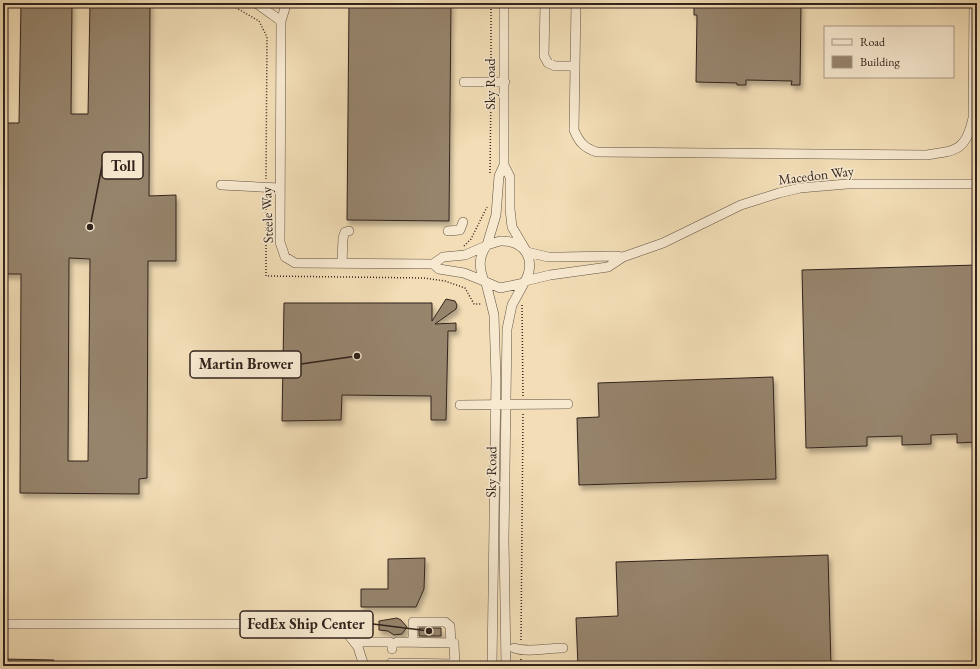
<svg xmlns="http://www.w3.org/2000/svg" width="980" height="669" font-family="'EB Garamond',serif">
<defs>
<filter id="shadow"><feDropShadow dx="2.5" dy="4.5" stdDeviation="2" flood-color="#0004"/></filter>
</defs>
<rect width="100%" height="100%" fill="#f2ddb6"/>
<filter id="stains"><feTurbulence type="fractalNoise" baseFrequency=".005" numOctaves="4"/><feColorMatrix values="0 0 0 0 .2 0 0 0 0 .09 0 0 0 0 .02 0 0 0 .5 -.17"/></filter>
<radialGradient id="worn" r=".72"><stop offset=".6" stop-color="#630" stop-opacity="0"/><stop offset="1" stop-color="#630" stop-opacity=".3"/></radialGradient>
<!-- building -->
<path fill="#96846c" stroke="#32231c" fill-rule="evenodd" filter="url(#shadow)" d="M21,3H72L71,114H88L90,3H150L149,196L176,195V261H148L147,478L139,479V494L20,493L21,274H3V123H19ZM69,258L90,259L88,461H68Z
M349,3H451L449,221L347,220Z
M694,3L801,4L800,85H791L792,81L746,80V85H737V83L696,82L697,15H694Z
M977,265V442L957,443V434L931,435V444L902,445V436L867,437V446L806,448L802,270Z
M446,299L455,301L457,305L456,309L435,324L456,323V331H448L446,420H431V396L342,395L341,420L282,421L284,303H432V321Z
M773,377L776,479L579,485L577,418L599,417L598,383Z
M828,555L831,666H578L576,618L618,616L616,562Z
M425,558L424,589L416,607H361V589H388V559Z
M397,618L401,620L407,627L402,634L394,635L388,631L379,630V621Z
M419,628H441V636H419Z
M3,659L54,660V666H3Z"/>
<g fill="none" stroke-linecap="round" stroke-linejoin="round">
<defs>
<path id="minor" d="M256,3L281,21
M285,3V8L281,21L280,242L285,257L295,263L433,264L443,257L465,255L486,246
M504,3V165L510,177V209L512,227L525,249
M545,3L544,56L548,63L555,66H575
M576,3L574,130C579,142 584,148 597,152L926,155C957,151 966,150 973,118L974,3
M464,82H505
M221,185L279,188
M448,231L460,230L463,222
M500,241C526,240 537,261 524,283L500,288L484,281C479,268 478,257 487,245Z
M487,245L496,215L499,176L504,165
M527,252L548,257H561L614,256L623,257
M342,263L343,238L345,232L349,231
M433,264L439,269L464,273L484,281
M525,281L550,275L608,267L623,257L663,243L741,205L779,193L800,188L847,184H977
M486,283L494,315L496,379L492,666
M460,405L568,404
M3,624H340L358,647L364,666
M354,642H390L392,645
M413,642V622H445L450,626L451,643
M514,648C528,653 547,648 563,648
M392,649V645L397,642L454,643L455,666
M391,663L455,664
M506,666L504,540L507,329L512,305L524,283"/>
</defs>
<!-- minor casing -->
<use href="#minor" stroke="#625242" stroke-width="10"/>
<!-- path -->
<path stroke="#32231c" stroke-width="1.5" stroke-dasharray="1 2" stroke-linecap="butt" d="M228,3L259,21L267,37L266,179
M491,73V3
M490,173L491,91
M266,197V276L424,278L445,281L465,288L474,304H482
M464,246L471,239L487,207
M522,305L523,396
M521,640L523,414
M521,666V658"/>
<!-- minor -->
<use href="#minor" stroke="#f7e9d0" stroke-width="9"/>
</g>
<g text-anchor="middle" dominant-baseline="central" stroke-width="3" stroke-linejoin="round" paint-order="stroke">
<!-- street labels -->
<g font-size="14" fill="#32231c" stroke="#f7e9d0">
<text transform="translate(490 84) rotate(-90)">Sky Road</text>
<text transform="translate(816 175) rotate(-7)">Macedon Way</text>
<text transform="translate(267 215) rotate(-92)">Steele Way</text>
<text transform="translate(491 472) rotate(-89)">Sky Road</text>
</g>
</g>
<!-- callouts -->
<path fill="none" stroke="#32231c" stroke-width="1.5" d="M90 227L102 166M357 356L301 364M429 631L373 624"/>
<g fill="#32231c" stroke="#f7e9d0" stroke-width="1.5">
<circle cx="90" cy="227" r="4"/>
<circle cx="357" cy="356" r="4"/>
<circle cx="429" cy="631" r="4"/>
</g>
<g fill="#f7e9d0" stroke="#32231c" stroke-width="1.5">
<rect x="102" y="152" width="41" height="27" rx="4"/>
<rect x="190" y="351" width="111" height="27" rx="4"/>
<rect x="240" y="611" width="133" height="27" rx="4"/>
</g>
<g font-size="15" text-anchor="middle" font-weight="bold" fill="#32231c">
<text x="123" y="171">Toll</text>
<text x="246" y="369">Martin Brower</text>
<text x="306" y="629">FedEx Ship Center</text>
</g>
<!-- margin -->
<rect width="980" height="669" fill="none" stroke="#f2ddb6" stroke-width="16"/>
<rect x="4" y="4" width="972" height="661" fill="none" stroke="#32231c" stroke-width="2"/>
<rect x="8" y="8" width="964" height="653" fill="none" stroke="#32231c"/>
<!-- legend -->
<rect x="824" y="26" width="130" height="52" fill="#f7e9d0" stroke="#a89a88"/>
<rect x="832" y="39" width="20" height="6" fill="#f7e9d0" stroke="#a89a88"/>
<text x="860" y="46" font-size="12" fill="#32231c">Road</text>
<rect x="832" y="56" width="20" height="12" fill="#96846c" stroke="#a89a88"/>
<text x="860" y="66" font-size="12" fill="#32231c">Building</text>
<rect width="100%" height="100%" filter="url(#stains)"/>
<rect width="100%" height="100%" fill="url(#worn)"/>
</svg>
